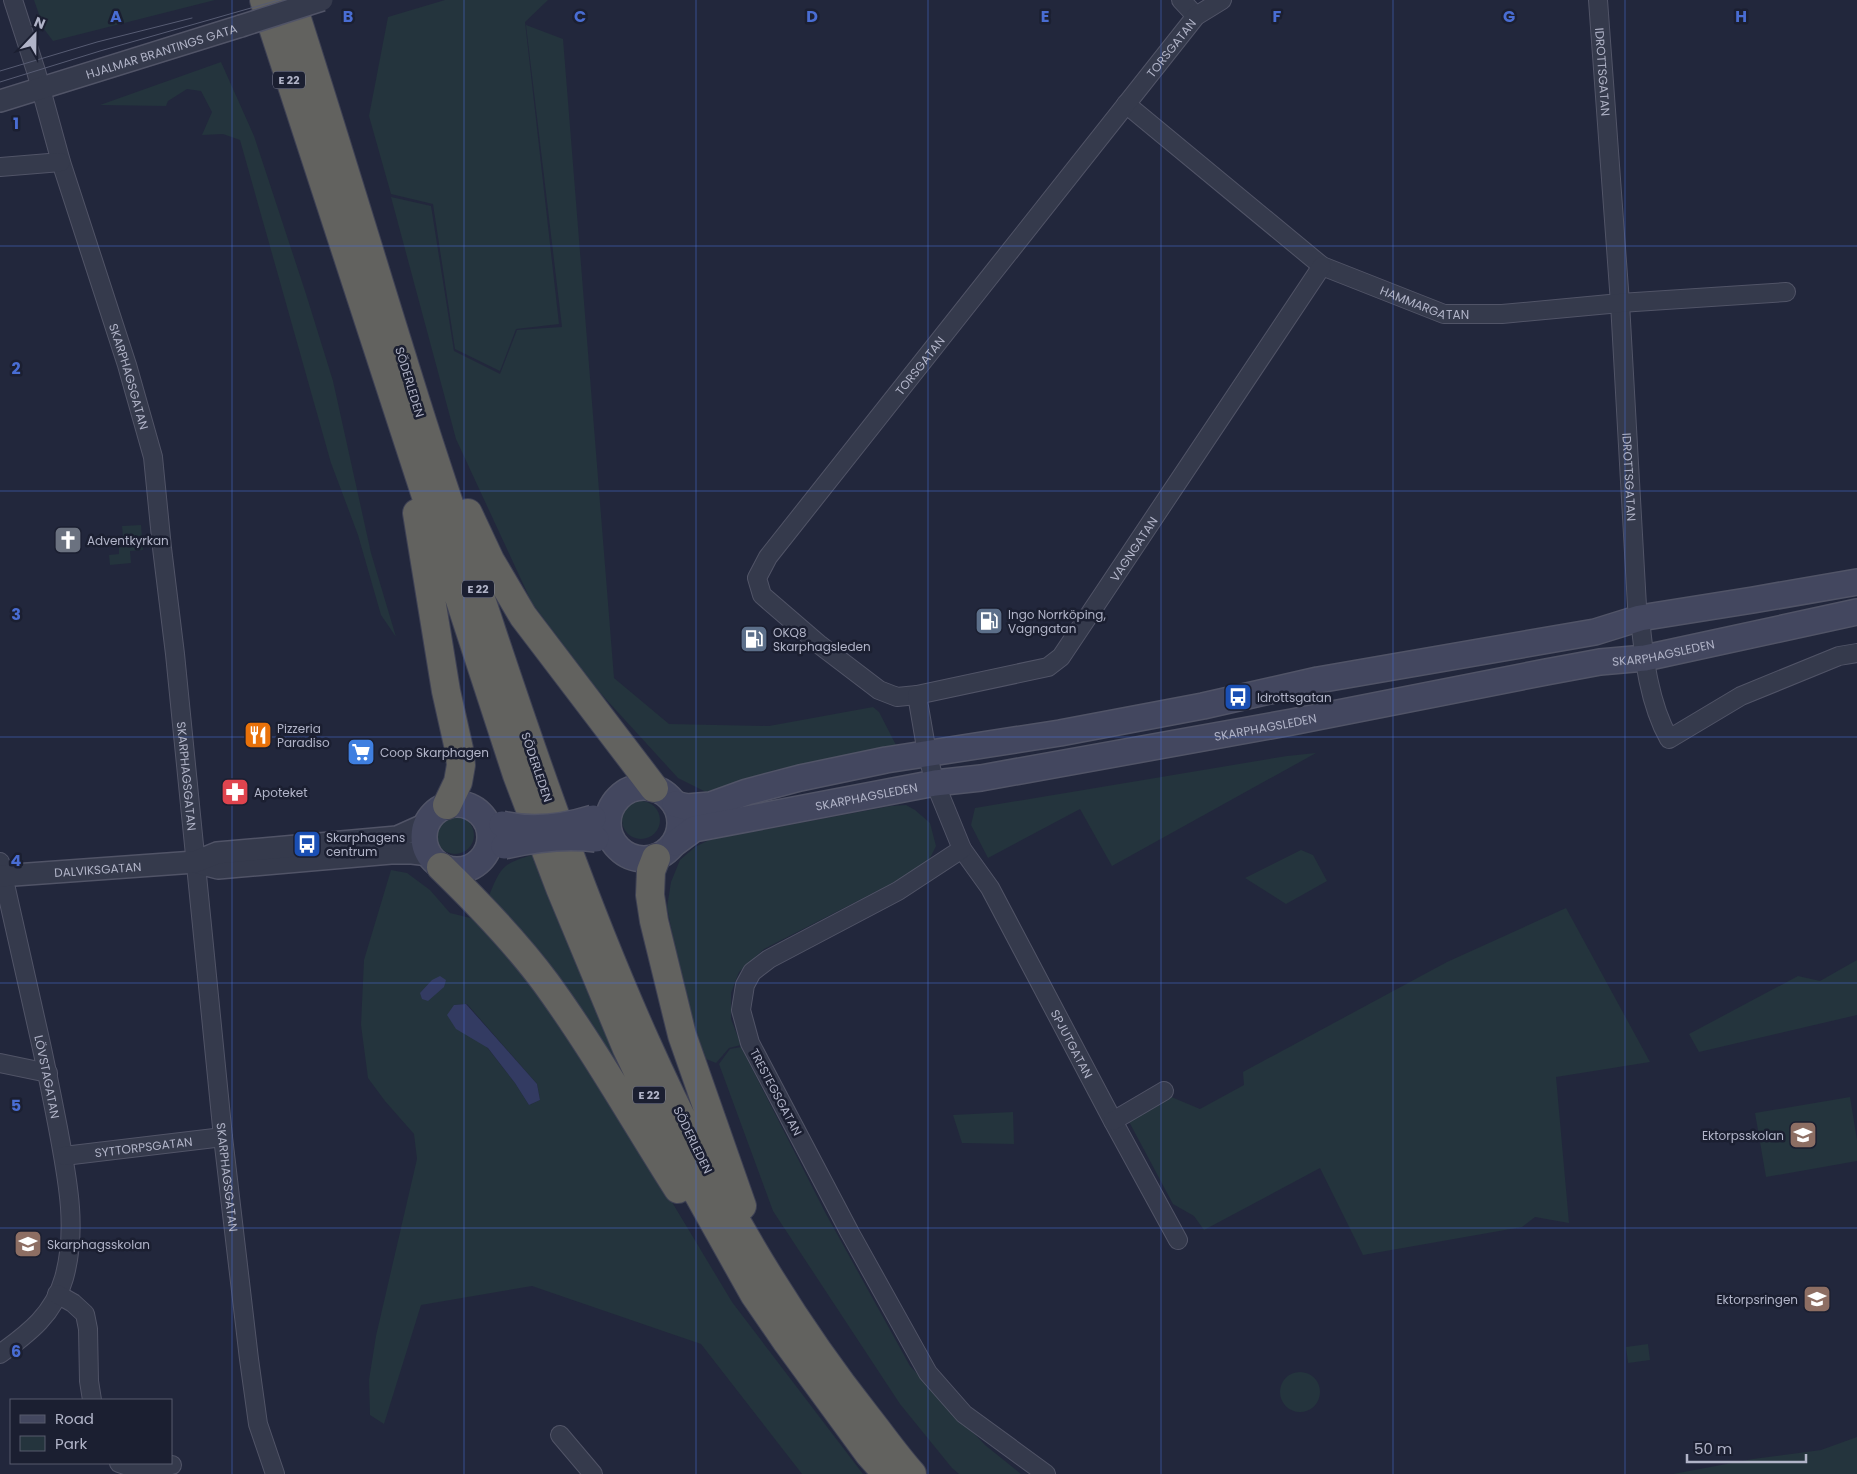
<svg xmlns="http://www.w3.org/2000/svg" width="1857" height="1474" font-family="Poppins,sans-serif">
<rect width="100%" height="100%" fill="#22273c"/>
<!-- green -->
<path fill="#24343d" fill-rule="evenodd" d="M34,0H215L53,41L44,29Z
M445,0H548L525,22L559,324L516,329L500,371L455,349L433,204L391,194L369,116L388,17Z
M526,25L563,39L614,678L669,724L769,726L873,707L879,712L896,745L775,770L706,792L678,778L593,685L532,603L456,439L391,197L431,206L454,351L500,374L517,330L562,327Z
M221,62L254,136L306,294L333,381L371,553L396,637L381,615L358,535L331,463L240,140L223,134L202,135L212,112L201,91L187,89L168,101L166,106L100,105Z
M141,525L143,550L130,551L131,563L110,565L109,555L119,554V547L124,546L122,526Z
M1316,753L1112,866L1080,809L988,858L971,825L975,808L1287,756Z
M622 820a19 19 0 1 1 38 0a19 19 0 1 1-38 0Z
M906,805L915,810L930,823L936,846L926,866L764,949L739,972L731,993V1019L741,1045L729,1048L716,1063L701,1057L689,1019L667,907L671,882L680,860L695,847L709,840L891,806Z
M436 835a19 19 0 1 1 38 0a19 19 0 1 1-38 0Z
M1301,850L1313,855L1327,881L1286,904L1245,878Z
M532,855L627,1069L619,1071L489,896C501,867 502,864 532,855Z
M391,870L407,873L430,890L450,913L479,920L526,974L586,1059L732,1302L863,1474H802L701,1344L532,1286L421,1305L384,1424L370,1415L369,1380L376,1336L417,1159L414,1134L385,1101L368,1078L361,1025L364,960ZM467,1004L537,1084L540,1100L529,1105L515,1083L454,1005Z
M1566,908L1650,1062L1556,1077L1569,1223L1535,1217L1522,1227L1363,1255L1320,1168L1204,1230L1194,1216L1173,1204L1126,1116L1169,1096L1200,1109L1244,1085L1243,1072L1447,962Z
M1857,960V1015L1699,1052L1689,1034L1798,976L1820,981Z
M741,1047L826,1214L910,1366L985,1445L1021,1474H959L952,1468L900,1404L773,1211L719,1064L730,1049Z
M1850,1097L1857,1140V1161L1766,1177L1755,1113Z
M1013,1112L1014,1144L962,1143L953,1115Z
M1648,1344L1650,1360L1628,1363L1626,1347Z
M1280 1392a20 20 0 1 1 40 0a20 20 0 1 1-40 0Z
M1857,1437V1474H1673L1753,1459L1821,1450Z"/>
<!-- water -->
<path fill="#333b62" d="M440,976L446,980L444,987L428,1001L422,999L420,993L432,980Z
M466,1004L537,1084L540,1100L529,1105L515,1083L488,1048L456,1029L447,1015L454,1005Z"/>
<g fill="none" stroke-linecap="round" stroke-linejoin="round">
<defs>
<g id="minor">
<path id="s1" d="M13,0L36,71L61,162L127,365L153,457L162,548L175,654L223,1137L249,1359L258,1424L275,1474"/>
<path d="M1181,0L1196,16"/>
<path id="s2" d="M1598,0L1620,303L1637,606L1640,618C1644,659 1649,703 1669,739L1741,696L1839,656L1857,653"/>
<path id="s3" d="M1126,104L1322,266L1444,314H1502L1620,303L1786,292"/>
<path d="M0,167L61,162"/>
<path id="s4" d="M917,695L897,697L879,690L820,645L762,595L757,578L768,557L1196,16L1222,0"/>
<path id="s5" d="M962,849L990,888L1113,1121L1178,1240"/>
<path id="s6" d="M0,862C13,920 26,978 39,1035C46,1066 52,1097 58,1128C67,1177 78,1228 64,1278C54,1314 29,1333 0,1354"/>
<path d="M0,1063L48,1073"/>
<path d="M1113,1121L1164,1091"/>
<path id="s7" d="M64,1156L223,1137"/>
<path d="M57,1294L73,1303L85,1314L88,1329L89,1381L92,1400"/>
<path d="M560,1435L593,1474"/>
<path d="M119,1463L128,1466L172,1465"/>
<path id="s8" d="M1046,1474L964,1414L928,1373L850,1233L750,1043L741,1010L745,985L752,972L769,959L898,891L962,849L935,783L927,753L917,695L1048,667L1061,657L1322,266"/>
</g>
<g id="tertiary">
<path id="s9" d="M0,101L241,26"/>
<path d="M195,862L218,868L391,853H412L429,855"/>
<path id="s10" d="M0,876L195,862L217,853L397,837L426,824"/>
</g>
<g id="secondary">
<circle cx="644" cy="823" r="36"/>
<path d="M675,804L687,807L711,805L747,792L800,778L886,760L1060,733L1203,706L1318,680L1595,632L1640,618L1753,600L1857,582"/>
<circle cx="457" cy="837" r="33"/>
<path id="s11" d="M675,843L694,829L935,783L981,778L1292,722L1546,672L1600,662L1645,658L1857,612"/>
</g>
<path id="trunk" d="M264,0L517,775L560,888L627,1049L688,1176L754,1294L787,1342L869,1454L887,1474
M291,0C334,134 374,268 416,402C440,479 467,556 492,632C584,908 685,1187 867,1417C882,1436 896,1456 912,1474
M417,513L446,691L459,749L461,765L458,782L447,805
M468,513L490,560L523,616L654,788
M656,858L651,871L650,895L654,921L682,1035L742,1206
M441,867C478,903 515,941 546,983C594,1049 634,1120 678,1189"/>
</defs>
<!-- minor casing -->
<use href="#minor" stroke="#515467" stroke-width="20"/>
<!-- tertiary casing -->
<use href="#tertiary" stroke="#515467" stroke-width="24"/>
<!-- secondary casing -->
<use href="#secondary" stroke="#515467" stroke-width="28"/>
<!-- trunk casing -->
<use href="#trunk" stroke="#3e4154" stroke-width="30"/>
<!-- minor -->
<use href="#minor" stroke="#353a4c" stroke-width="18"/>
<!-- tertiary -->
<use href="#tertiary" stroke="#353a4c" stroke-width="21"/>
<!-- secondary -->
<use href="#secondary" stroke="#43475f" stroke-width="25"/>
<!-- trunk -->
<use href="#trunk" stroke="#62625f" stroke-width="28"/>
<!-- tram -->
<path stroke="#575c73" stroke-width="1" d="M0,71L97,42L192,18
M0,82L100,51L279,0"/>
<defs>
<path id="tertiary-bridge" d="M241,26L322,0"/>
<path id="secondary-bridge" d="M502,824C531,831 564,827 593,818
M504,846C534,839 565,835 596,839"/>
</defs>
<!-- tertiary-bridge casing -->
<use href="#tertiary-bridge" stroke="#515467" stroke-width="24" stroke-linecap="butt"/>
<!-- secondary-bridge casing -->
<use href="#secondary-bridge" stroke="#515467" stroke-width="28" stroke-linecap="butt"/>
<!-- tertiary-bridge -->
<use href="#tertiary-bridge" stroke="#353a4c" stroke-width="21"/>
<!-- secondary-bridge -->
<use href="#secondary-bridge" stroke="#43475f" stroke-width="25"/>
</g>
<!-- grid -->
<path fill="none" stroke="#496dd3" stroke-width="1" stroke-opacity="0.55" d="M232,0V1474M464,0V1474M696,0V1474M928,0V1474M1161,0V1474M1393,0V1474M1625,0V1474M0,246H1857M0,491H1857M0,737H1857M0,983H1857M0,1228H1857"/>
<!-- icons -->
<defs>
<symbol id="church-square" viewBox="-11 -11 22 22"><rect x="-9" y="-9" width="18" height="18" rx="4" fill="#6b7280" stroke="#1b1f31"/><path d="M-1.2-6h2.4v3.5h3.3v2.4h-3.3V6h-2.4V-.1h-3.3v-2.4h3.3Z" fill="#fff"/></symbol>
<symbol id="fuel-square" viewBox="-11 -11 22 22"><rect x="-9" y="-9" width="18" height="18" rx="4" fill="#5c6f8a" stroke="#1b1f31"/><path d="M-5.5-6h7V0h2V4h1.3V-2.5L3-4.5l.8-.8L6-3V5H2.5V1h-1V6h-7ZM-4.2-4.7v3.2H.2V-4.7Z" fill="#fff"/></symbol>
<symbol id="bus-square" viewBox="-11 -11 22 22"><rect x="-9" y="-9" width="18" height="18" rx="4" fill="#1a4fb4" stroke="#1b1f31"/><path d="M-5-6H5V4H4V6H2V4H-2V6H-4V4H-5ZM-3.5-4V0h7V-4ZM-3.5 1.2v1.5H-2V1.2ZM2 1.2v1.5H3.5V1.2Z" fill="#fff"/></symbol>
<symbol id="restaurant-square" viewBox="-11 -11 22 22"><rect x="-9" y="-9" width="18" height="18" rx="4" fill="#e8710a" stroke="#1b1f31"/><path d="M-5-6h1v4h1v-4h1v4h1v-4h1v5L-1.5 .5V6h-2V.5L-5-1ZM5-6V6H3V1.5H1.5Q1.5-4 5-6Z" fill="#fff"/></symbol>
<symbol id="supermarket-square" viewBox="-11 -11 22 22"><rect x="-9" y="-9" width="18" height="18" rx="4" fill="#3f7fe0" stroke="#1b1f31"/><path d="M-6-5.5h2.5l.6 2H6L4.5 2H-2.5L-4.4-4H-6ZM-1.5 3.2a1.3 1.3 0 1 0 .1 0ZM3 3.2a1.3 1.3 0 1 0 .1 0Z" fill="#fff"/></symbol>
<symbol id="pharmacy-square" viewBox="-11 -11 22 22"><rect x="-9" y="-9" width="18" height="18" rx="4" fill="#e0444e" stroke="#1b1f31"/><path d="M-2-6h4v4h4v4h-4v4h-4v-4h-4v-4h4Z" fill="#fff"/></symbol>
<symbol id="school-square" viewBox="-11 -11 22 22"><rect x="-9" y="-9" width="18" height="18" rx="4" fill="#8d6e63" stroke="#1b1f31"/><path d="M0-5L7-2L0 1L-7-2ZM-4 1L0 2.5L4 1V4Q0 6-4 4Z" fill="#fff"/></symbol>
</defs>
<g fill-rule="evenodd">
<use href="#church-square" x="52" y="524" width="32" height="32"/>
<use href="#fuel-square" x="973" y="605" width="32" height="32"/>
<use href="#fuel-square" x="738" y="623" width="32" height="32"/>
<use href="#bus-square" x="1222" y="681" width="32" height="32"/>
<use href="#restaurant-square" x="242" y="719" width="32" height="32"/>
<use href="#supermarket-square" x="345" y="736" width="32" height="32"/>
<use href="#pharmacy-square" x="219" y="776" width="32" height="32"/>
<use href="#bus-square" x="291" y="828" width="32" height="32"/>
<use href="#school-square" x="1787" y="1119" width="32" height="32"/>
<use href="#school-square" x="12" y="1228" width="32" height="32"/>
<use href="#school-square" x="1801" y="1283" width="32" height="32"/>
</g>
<g text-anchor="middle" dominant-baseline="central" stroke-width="5" stroke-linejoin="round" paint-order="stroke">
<!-- shield labels -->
<g fill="#1b1f31" stroke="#84879b" stroke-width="1">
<rect x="273" y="71.5" width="32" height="17" rx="4"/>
<rect x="462" y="580.5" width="32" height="17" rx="4"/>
<rect x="633" y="1086.5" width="32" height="17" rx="4"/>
</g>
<g font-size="11" font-weight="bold" fill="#b1b4c8">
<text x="289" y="80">E 22</text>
<text x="478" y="589">E 22</text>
<text x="649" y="1095">E 22</text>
</g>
<!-- street labels -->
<g font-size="12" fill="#b1b4c8" stroke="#1b1f31">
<text stroke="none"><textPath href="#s4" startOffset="881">TORSGATAN</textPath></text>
<text stroke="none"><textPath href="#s9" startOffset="169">HJALMAR BRANTINGS GATA</textPath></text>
<text stroke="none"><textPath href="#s2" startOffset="72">IDROTTSGATAN</textPath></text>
<text stroke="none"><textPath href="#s3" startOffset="364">HAMMARGATAN</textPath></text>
<text stroke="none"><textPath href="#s4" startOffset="476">TORSGATAN</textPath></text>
<text stroke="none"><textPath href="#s1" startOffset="394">SKARPHAGSGATAN</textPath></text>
<text transform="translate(410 382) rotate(73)">SÖDERLEDEN</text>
<text stroke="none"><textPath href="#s2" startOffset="478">IDROTTSGATAN</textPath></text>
<text stroke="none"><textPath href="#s8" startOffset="1291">VAGNGATAN</textPath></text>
<text stroke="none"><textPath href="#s11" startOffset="1009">SKARPHAGSLEDEN</textPath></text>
<text stroke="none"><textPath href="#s11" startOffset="604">SKARPHAGSLEDEN</textPath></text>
<text transform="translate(537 767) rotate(71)">SÖDERLEDEN</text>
<text stroke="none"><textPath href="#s1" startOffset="799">SKARPHAGSGATAN</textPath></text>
<text stroke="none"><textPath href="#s11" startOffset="199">SKARPHAGSLEDEN</textPath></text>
<text stroke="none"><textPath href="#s10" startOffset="98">DALVIKSGATAN</textPath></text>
<text stroke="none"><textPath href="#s5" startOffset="224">SPJUTGATAN</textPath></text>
<text stroke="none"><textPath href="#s6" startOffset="220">LÖVSTAGATAN</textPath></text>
<text transform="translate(776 1092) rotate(62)">TRESTEGSGATAN</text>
<text transform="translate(693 1140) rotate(64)">SÖDERLEDEN</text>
<text stroke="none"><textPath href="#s7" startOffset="80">SYTTORPSGATAN</textPath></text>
<text stroke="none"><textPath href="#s1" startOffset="1202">SKARPHAGSGATAN</textPath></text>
</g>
<!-- poi labels -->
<g font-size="12" fill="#b1b4c8" stroke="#1b1f31" text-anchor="start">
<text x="87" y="540">Adventkyrkan</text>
<text x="1008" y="614">Ingo Norrköping,<tspan x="1008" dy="14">Vagngatan</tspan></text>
<text x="773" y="632">OKQ8<tspan x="773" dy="14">Skarphagsleden</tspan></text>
<text x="1257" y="697">Idrottsgatan</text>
<text x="277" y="728">Pizzeria<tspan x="277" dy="14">Paradiso</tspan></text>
<text x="380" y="752">Coop Skarphagen</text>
<text x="254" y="792">Apoteket</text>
<text x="326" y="837">Skarphagens<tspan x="326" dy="14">centrum</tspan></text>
<text x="1784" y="1135" text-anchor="end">Ektorpsskolan</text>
<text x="47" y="1244">Skarphagsskolan</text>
<text x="1798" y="1299" text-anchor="end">Ektorpsringen</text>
</g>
</g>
<g font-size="16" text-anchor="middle" font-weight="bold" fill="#496dd3" stroke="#1b1f31" stroke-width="5" stroke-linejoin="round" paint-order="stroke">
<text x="116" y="22">A</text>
<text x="348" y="22">B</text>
<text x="580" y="22">C</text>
<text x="812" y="22">D</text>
<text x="1045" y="22">E</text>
<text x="1277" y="22">F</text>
<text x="1509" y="22">G</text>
<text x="1741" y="22">H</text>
<text x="16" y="129">1</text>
<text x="16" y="374">2</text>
<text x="16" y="620">3</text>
<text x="16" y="866">4</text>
<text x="16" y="1111">5</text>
<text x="16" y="1357">6</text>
</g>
<!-- legend -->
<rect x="10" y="1399" width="162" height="65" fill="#1b1f31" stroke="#575b6d"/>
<rect x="20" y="1415" width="25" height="8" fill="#43475f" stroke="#575b6d"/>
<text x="55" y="1424" font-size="15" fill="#b1b4c8">Road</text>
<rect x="20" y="1436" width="25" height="15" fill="#24343d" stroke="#575b6d"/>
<text x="55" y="1449" font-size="15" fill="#b1b4c8">Park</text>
<!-- north arrow -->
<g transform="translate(35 35) rotate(22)" stroke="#1b1f31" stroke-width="4" paint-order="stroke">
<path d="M0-4L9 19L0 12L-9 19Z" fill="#b1b4c8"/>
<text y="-8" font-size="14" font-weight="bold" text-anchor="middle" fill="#b1b4c8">N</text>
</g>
<!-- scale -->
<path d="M1687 1454v8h119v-8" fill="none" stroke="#b1b4c8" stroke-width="2.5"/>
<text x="1694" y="1454" font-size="15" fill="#b1b4c8" stroke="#1b1f31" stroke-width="4" paint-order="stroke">50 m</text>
</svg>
